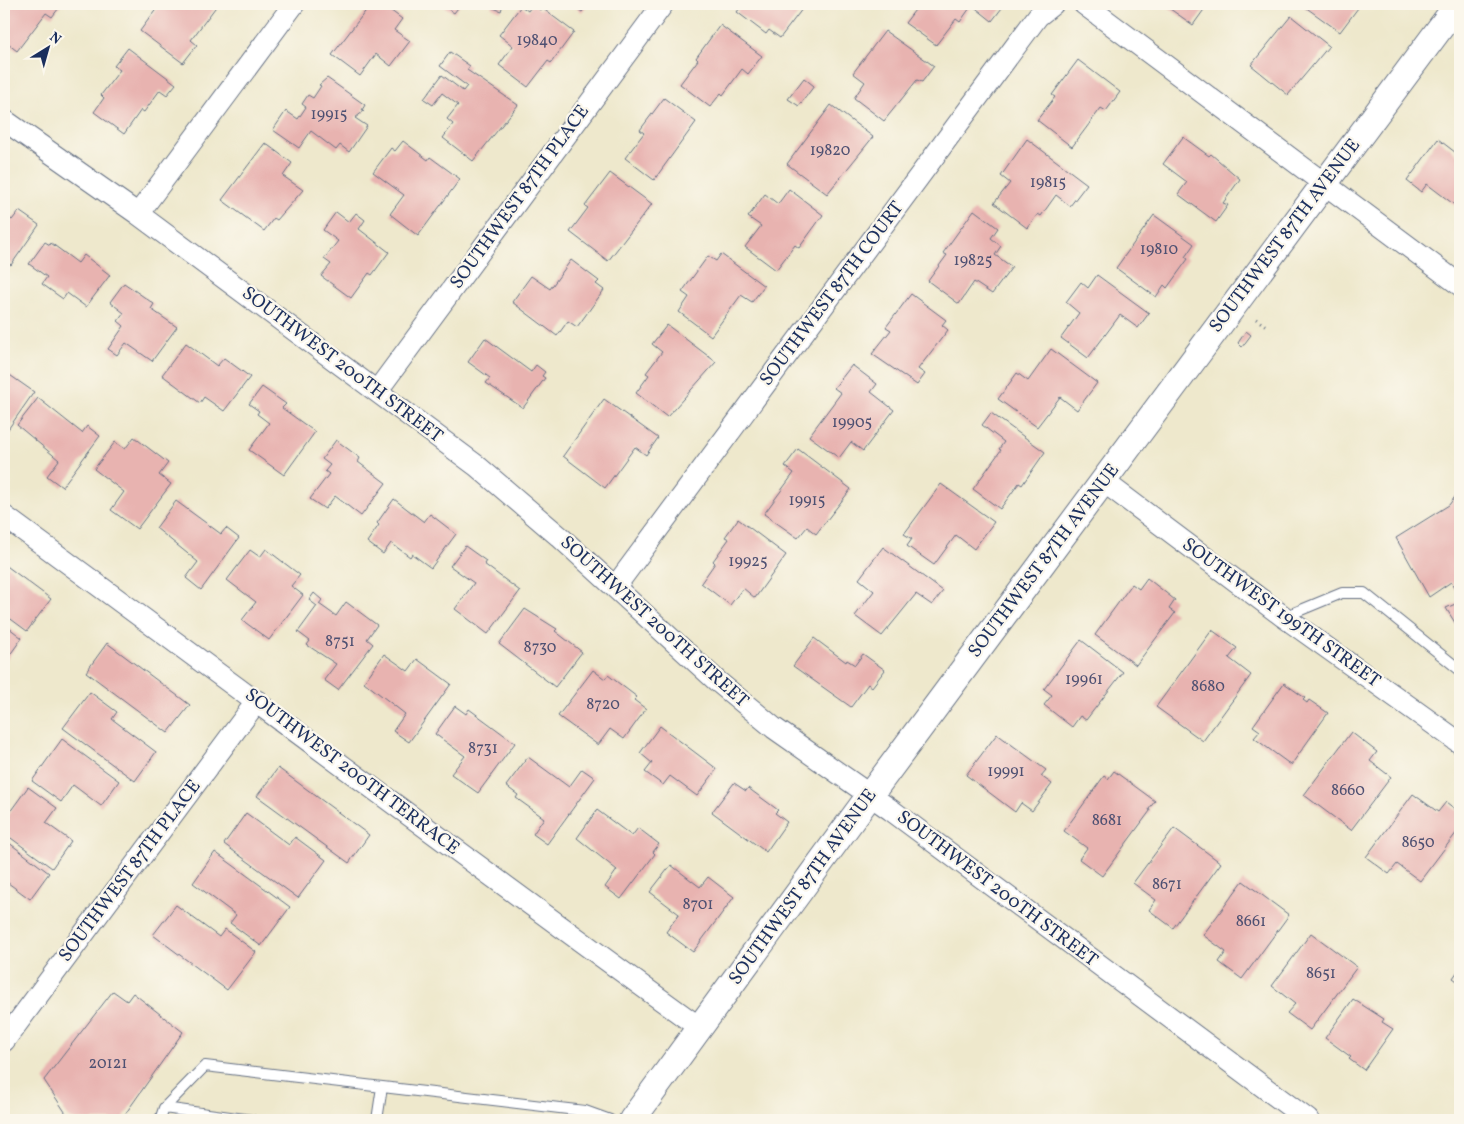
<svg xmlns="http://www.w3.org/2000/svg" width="1464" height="1124" font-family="Vollkorn,serif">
<rect width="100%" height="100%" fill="#fbf7ec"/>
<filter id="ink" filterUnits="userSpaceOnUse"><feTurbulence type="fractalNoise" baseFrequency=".02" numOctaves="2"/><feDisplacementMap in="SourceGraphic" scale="10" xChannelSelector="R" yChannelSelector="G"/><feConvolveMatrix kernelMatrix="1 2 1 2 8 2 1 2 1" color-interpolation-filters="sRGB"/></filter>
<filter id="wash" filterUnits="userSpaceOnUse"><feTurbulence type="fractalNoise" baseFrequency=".0096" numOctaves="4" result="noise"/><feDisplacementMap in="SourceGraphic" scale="20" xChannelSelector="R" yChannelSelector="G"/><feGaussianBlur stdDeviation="1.12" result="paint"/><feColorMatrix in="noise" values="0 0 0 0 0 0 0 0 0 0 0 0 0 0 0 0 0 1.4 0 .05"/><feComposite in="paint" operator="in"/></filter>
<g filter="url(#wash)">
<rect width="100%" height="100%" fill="#eee8cc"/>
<g id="blocks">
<!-- building -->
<path fill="#e8b3b0" d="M4,4H62L52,17L46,13L17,51L8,44L4,49Z
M160,4H218L191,40L197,45L183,63L140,31Z
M371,4H382L402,19L394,30L410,41L391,66L376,54L360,76L332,55Z
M441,4H461L454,13Z
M493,4H503L501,11L491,7Z
M533,4L540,10L542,8L574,32L551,63L548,61L528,87L499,65L513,46L499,35L521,6L528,11Z
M571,4H588L582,12Z
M743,4H806L780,38L769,30L766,34L737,12Z
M915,4H1005L992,21L972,5L960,22L956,19L936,45L905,23L918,6Z
M1163,4H1208L1193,25Z
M1301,4H1361L1340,32Z
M1291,16L1329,46L1288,95L1251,65Z
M720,25L762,56L748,74L742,69L723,95L721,93L710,107L680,84L698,60L696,58Z
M885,31L934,66L922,82L917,80L884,121L854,98L865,82L853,73Z
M128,48L176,84L167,95L160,90L144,112L141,110L124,134L94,112L104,98L101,95L120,70L114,66Z
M450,52L470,66L467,70L518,105L473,161L443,138L453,124L447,119L458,105L442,93L433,105L424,99L442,75L463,91L467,86L440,66Z
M1078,60L1120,92L1106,111L1101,108L1072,147L1037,120L1055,97L1052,95Z
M327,78L365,105L362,110L364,111L355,118L367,126L349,152L340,145L336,150L311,131L299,148L273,130L286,111L298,119L306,107L302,104L308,95L313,98L321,86L319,85Z
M804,78L814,86L799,106L788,99Z
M664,98L696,122L654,180L625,158L644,133L640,130Z
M831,105L873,137L827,194L787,164Z
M1183,137L1209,156L1211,154L1240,179L1223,203L1228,205L1216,222L1178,194L1187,182L1163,164Z
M1027,139L1087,184L1070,206L1056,195L1041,216L1038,214L1027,228L994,203L1010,183L1001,176Z
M1438,139L1460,156V209L1427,184L1421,192L1407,181Z
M403,141L428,160L430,157L460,179L418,236L390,214L404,195L373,172L391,148L395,151Z
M265,143L292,163L283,176L303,190L277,220L274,218L264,231L222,200Z
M610,173L652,204L608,261L570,232L588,208L585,206Z
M789,189L823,215L799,248L795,245L776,270L745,247L761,226L748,217L765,194L778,204Z
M974,210L998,228L991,238L1001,246L995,255L1012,267L992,294L974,282L959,304L928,281L947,255L943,253Z
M19,211L39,225L11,265L4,260V214L12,220Z
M336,212L349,222L356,213L365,220L359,229L389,252L372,275L369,273L351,298L321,276L331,264L324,259L338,241L323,230Z
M1154,215L1194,244L1185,257L1188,259L1167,288L1164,285L1156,297L1116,268Z
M45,242L50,245L51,243L78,263L84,255L110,275L86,307L67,293L63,299L42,284L47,277L29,264Z
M721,254L764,286L752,302L741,295L711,336L679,312L689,297L682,292L708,256L716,261Z
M571,260L599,281L596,284L604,290L577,327L568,321L557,336L512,302L531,276L550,289Z
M1097,275L1149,313L1138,328L1120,315L1088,358L1061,338L1079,313L1066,302L1081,282L1088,288Z
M124,283L154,304L151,309L177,327L152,361L126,343L117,355L108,349L124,326L118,321L124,313L110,302Z
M911,294L946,320L942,325L948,330L918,369L925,374L917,385L872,354L891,330L886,327Z
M667,325L716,362L667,417L636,393L649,375L646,373L662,352L652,344Z
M1246,331L1251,335L1242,347L1238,343Z
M485,338L531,372L536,365L545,372L542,376L545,378L523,408L486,383L490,378L468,362Z
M186,343L217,366L224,358L250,377L224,411L204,397L200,403L162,375Z
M1051,349L1097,383L1077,410L1060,397L1037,427L998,399L1017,373L1028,381Z
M852,365L877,384L871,392L894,410L863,451L851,442L839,458L809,436L841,393L834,388Z
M4,371L34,392L4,435Z
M262,387L286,404L282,408L315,432L284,475L249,450L269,423L257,414L259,411L249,404Z
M38,398L82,433L87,426L100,436L62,487L47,476L59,460L17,425Z
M604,399L658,438L646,455L635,447L605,488L563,456Z
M991,413L1045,452L1022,485L1019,483L1000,509L973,489L1001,450L999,449L1004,442L982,425Z
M134,437L168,463L159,475L171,484L137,529L111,510L124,492L94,469L115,442L125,449Z
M336,440L360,458L358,462L386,483L361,516L335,496L325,509L310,499L329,474L325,471L330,465L322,459Z
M798,449L851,489L816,534L807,527L798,538L764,514L794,473L785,466Z
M941,484L994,522L974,549L956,535L934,565L907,546L912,539L904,534Z
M1460,490V597L1451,582L1429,597L1396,538L1449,505Z
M394,499L424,522L430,514L456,534L431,568L412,554L410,557L391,543L383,554L367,542L379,525L377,523Z
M176,501L221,534L226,528L239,538L201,590L186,578L198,562L156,528Z
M738,519L786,555L755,598L743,588L730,605L701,583L715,563L713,561L729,539L725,537Z
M465,546L486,561L484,564L520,591L488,634L455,609L474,583L450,566Z
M883,547L943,591L932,605L916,594L882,636L855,616L874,591L859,579Z
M266,549L300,575L291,586L303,595L269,640L242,620L256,602L227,580L250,550L260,557Z
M4,564L51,599L27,631L4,614Z
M1147,578L1175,600L1169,609L1175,613L1136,665L1095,635L1132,584L1139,589Z
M314,593L322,600L319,604L336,616L346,602L377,625L367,639L373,644L338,690L324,680L336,664L307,645L310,641L298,632L317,606L309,600Z
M1460,602V631L1446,608Z
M525,609L557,629L555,631L582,652L555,687L499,644Z
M4,624L22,638L4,663Z
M1212,630L1237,648L1229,658L1251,675L1203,741L1156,707Z
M814,638L846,662L847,660L855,665L863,654L885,670L872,687L868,684L851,707L793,666Z
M1081,640L1123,672L1086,720L1080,716L1072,727L1044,705L1052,695L1044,689Z
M107,643L190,705L168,733L86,672Z
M384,654L408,671L417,659L451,684L409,742L393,731L405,714L364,682Z
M593,670L605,679L608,675L637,697L634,700L646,709L624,739L610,729L598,745L558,716Z
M1284,683L1305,698L1303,700L1307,703L1309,700L1328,713L1291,765L1254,738L1260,731L1253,726Z
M90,692L117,712L112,719L156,752L135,781L63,728Z
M455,706L466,714L469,709L515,743L478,793L451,774L465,756L435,734Z
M660,726L717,769L697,796L670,776L663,785L645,772L652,763L640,753Z
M1351,732L1377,752L1370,761L1391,777L1351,830L1304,795Z
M997,734L1046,770L1041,776L1052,784L1032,811L1021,803L1015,812L966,775Z
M62,739L119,781L101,806L73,785L61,802L32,781Z
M528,757L569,787L582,769L595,778L547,844L533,834L544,818L516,798L518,795L506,786Z
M278,768L369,835L349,863L257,796Z
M1114,771L1155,801L1149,809L1150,811L1102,876L1079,859L1087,848L1064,831L1104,776L1108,779Z
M734,783L746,791L748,788L778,810L775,813L787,822L766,852L712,812Z
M28,787L57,808L46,823L71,841L52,868L4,833V820Z
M1413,794L1438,812L1446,802L1460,813V828L1420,881L1397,864L1389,874L1366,857Z
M597,810L632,836L638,828L659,844L653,852L655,854L621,899L605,887L617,870L577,838Z
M246,813L289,845L295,837L326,860L298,898L224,844Z
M1174,828L1221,863L1173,928L1149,910L1156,900L1133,883Z
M4,839L49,873L30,899L4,880Z
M215,852L290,907L261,946L230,923L236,915L193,883Z
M671,865L700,887L708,877L734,897L693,952L666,932L679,914L650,892Z
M1243,881L1289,915L1242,979L1219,962L1226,952L1203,935Z
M176,905L219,937L225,929L256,952L227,990L153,935Z
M1311,933L1357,967L1310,1030L1287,1013L1295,1004L1272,986Z
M1460,968V983L1453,978Z
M113,991L127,1001L133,993L183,1032L121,1120H76L69,1118L44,1080Z
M1353,999L1384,1019L1382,1022L1393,1029L1364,1070L1349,1059L1351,1057L1325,1038Z"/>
</g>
</g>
<g filter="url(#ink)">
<use href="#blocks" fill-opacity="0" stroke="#657084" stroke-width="1"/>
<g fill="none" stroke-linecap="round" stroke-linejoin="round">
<defs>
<path id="service" d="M1284,617L1342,593H1364L1460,670
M164,1108L252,1120
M160,1120L164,1108L205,1066L585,1111L610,1120
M377,1120L382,1087"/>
<path id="minor" d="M1084,4L1460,285
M4,120L138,214L477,466L560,537L717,681L774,728L891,810L1308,1120
M138,214L294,4
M377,391L663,4
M1103,481L1284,617L1460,743
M4,516C236,686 466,859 700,1028
M615,587L1038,16L1053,4
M4,1041L257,701"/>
<path id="tertiary" d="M632,1120L870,795L1458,4"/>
</defs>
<!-- service casing -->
<use href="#service" stroke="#657084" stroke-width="12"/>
<!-- minor casing -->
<use href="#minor" stroke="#657084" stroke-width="23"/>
<!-- tertiary casing -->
<use href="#tertiary" stroke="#657084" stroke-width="28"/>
<!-- path -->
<path stroke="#657084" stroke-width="3" stroke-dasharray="1 4" stroke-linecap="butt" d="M1256,319L1266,326"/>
<!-- service -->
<use href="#service" stroke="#fff" stroke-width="10"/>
<!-- minor -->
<use href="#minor" stroke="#fff" stroke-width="21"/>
<!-- tertiary -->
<use href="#tertiary" stroke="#fff" stroke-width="26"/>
</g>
</g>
<g text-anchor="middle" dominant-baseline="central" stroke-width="4.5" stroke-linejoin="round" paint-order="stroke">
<!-- number labels -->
<g font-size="16" fill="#4e5072">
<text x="537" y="41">19840</text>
<text x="329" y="115">19915</text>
<text x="830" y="151">19820</text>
<text x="1048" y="183">19815</text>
<text x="1159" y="250">19810</text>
<text x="973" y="261">19825</text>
<text x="852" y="423">19905</text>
<text x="807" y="501">19915</text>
<text x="748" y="562">19925</text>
<text x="340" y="642">8751</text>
<text x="540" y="648">8730</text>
<text x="1084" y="680">19961</text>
<text x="1208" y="687">8680</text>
<text x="603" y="705">8720</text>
<text x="483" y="749">8731</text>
<text x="1006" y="772">19991</text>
<text x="1348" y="791">8660</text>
<text x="1107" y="821">8681</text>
<text x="1418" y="843">8650</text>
<text x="1167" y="885">8671</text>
<text x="698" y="905">8701</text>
<text x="1251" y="922">8661</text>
<text x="1321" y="974">8651</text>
<text x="108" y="1064">20121</text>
</g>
<!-- street labels -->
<g font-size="19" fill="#1b2f5e" stroke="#fbf7ec">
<text transform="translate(520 197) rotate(-54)">SOUTHWEST 87TH PLACE</text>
<text transform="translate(1285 236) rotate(-53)">SOUTHWEST 87TH AVENUE</text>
<text transform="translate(832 294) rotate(-53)">SOUTHWEST 87TH COURT</text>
<text transform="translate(342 365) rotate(37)">SOUTHWEST 200TH STREET</text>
<text transform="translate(1044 561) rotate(-53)">SOUTHWEST 87TH AVENUE</text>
<text transform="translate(1281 613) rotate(36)">SOUTHWEST 199TH STREET</text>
<text transform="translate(654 622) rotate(42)">SOUTHWEST 200TH STREET</text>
<text transform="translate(352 772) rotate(37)">SOUTHWEST 200TH TERRACE</text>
<text transform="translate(130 871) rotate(-53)">SOUTHWEST 87TH PLACE</text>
<text transform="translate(803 887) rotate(-54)">SOUTHWEST 87TH AVENUE</text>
<text transform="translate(997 889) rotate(37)">SOUTHWEST 200TH STREET</text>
</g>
</g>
<!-- margin -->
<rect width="1464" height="1124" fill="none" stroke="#fbf7ec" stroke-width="20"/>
<!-- north arrow -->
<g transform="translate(48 48) rotate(37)" stroke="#fbf7ec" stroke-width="4" paint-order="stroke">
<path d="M0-4L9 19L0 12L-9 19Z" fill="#1b2f5e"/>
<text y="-8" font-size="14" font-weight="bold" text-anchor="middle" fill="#1b2f5e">N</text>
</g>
</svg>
